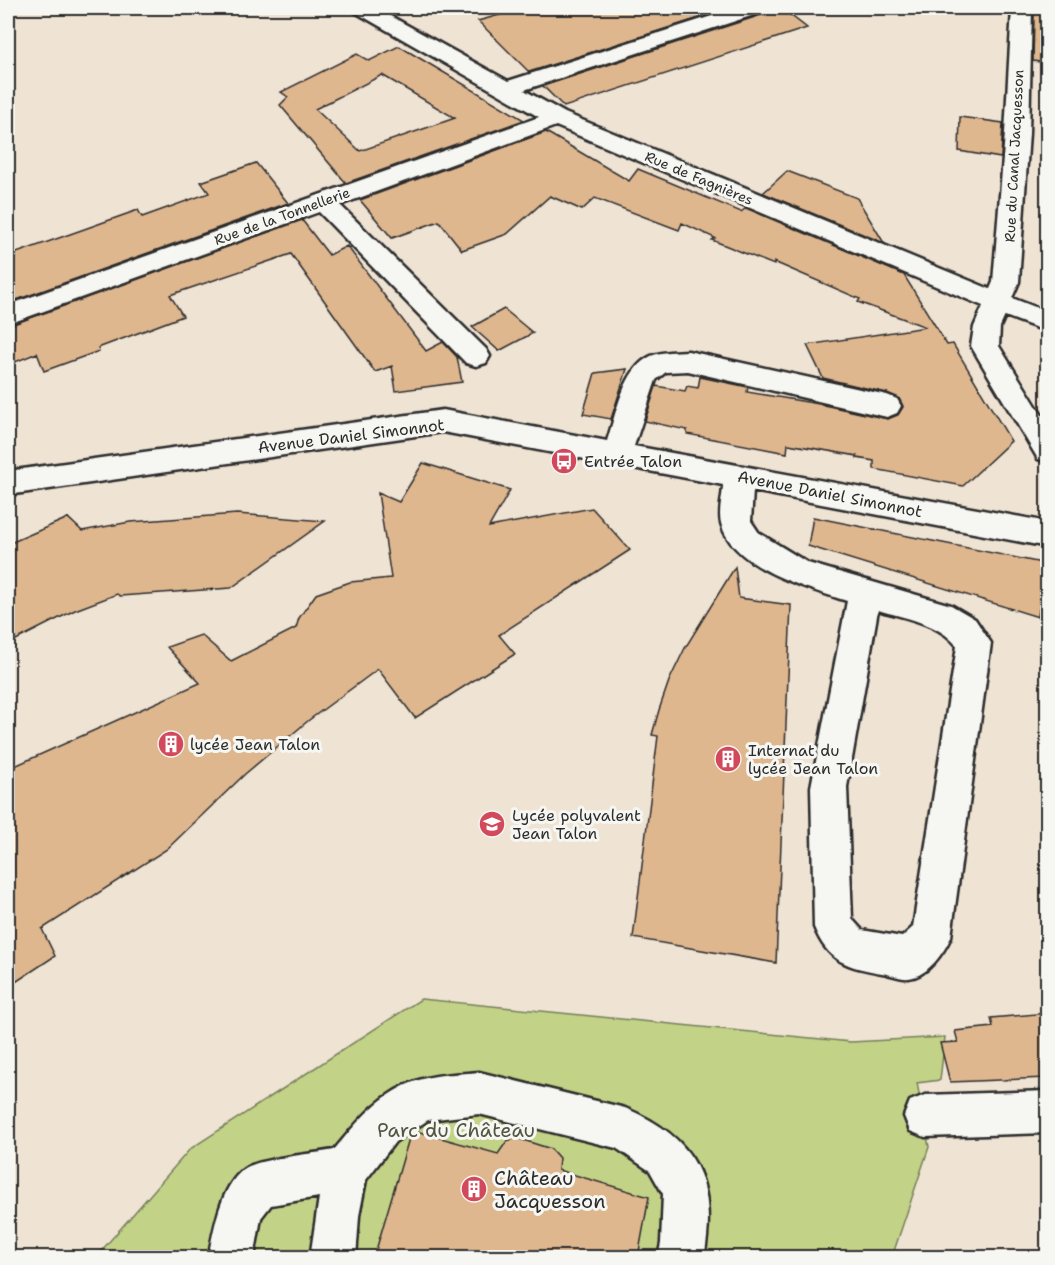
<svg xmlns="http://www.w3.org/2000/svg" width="1055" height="1265" font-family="'Shantell Sans',sans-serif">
<rect width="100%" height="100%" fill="#efe3d4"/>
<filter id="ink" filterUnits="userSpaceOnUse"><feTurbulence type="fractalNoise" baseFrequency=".0167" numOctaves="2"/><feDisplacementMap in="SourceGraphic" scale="12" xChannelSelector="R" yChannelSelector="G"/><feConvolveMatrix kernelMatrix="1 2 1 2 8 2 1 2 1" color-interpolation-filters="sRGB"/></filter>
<g filter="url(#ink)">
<!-- green -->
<path fill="#c2d387" stroke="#767f59" stroke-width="1.5" d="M421,999L851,1042L945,1037L940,1080L917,1083L929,1147L892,1257L95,1258L190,1149Z"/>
<!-- building -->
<path fill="#dfb78f" stroke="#2b2b2b" stroke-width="1.5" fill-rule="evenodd" d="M525,8H731L529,72L478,21Z
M768,8H781L807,28L564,107L543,86L764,14Z
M1041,8H1047V63L1033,61L1034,15Z
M399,46L524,120L346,183L280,105L288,97L281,92L357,54L369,61ZM382,75L455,118L360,151L315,109Z
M960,117L1003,123L1001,158L959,151Z
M546,132L629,181L638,169L741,212L746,208L904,275L947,345L953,344L1011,441L963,486L874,469V461L857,458V456L788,444L787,453L687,434V430L645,421L656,386L685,391L687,386L698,388L700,377L748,387L747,392L819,404L888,419L898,415L903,407L899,398L887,393L823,378L807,345L926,327L858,302L860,299L774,262V265L712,240L715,238L682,223L679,230L595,198L582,210L550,196L507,234L462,250L439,221L392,238L360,200Z
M256,163L288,203L8,303V256L138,210L142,217L209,193L201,182Z
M787,171L857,198L884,243L763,193Z
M302,220L329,255L347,246L426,351L443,342L457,357L462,382L396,391L392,366L375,372L291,254L170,295L183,316L98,348L99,351L44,371L37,353L8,365V326Z
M504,309L533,333L499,351L472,327Z
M627,369L611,419L583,414L595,373Z
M423,463L510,490L489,527L592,508L630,550L499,635L515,654L415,718L378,669L309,720L245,774L167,849L42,929L55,956L8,987V769L200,683L167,647L201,635L231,661L296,628L299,618L316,594L350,582L391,578L378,493L399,502Z
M237,514L325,521L231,588L120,596L117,594L75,610L8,644V544L68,518L82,531L130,522Z
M813,517L1047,564V608L1039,609L1038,617L808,546Z
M735,567L739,598L791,605L776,963L633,938L658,736L652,735L659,710L669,681L685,648Z
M1047,1013V1078L950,1082L940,1043L958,1042L955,1031L993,1027L991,1018Z
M416,1131L498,1154L507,1141L517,1138L551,1149L559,1158L558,1170L649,1197L638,1257H374L410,1135Z"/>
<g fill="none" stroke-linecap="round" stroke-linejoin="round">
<defs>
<path id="minor" d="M352,8H376L508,81L737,8H766L763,12L524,90L565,113L990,289L993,282L1005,133L1012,8H1032L1029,133L1019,282L1012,298L1048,312V332L1005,316L1000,327L999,346L1048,425V462L1038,459L971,346L974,327L983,306L556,126L340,205L486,349L490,356L486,363L476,366L466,363L319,212L8,324V305L539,117L355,12Z
M688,351L887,395L897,399L901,406L897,413L887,417L688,371L666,372L656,380L634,446L1048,522V547L753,491L751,521L759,533L808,563L951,605L975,619L991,643L951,937C944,952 928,976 909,978C901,979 890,974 882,973C847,967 828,962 814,927L811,787L847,601C809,589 732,568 721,523C718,512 723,496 723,485L443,432L8,495V471L443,410L607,441C616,414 624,368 651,356C662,351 676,352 688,351ZM878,610C904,618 939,623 957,646L913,927L902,937L862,930L852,919L847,787Z
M479,1072L625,1108C696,1137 718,1183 704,1258H658L661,1243L663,1194L650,1171L616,1148L479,1114L428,1120L395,1142L366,1180L359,1216L356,1258H310L319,1197L271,1205L261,1218L254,1258H208C214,1230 220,1187 244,1169C259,1158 313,1154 334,1150C358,1121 381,1092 419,1080C437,1074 460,1074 479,1072Z
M1048,1091V1133L925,1137L910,1131L904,1116L910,1101L925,1095Z"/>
</defs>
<!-- minor casing -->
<use href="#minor" stroke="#2b2b2b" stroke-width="5"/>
<!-- minor -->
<use href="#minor" fill="#f6f6f2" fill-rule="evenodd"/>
</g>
</g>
<!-- icons -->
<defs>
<symbol id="bus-disc" viewBox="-11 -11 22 22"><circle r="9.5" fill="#d1495b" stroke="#f6f6f2"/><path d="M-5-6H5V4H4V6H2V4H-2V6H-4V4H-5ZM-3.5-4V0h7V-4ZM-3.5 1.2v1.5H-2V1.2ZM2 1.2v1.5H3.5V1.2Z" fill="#fff"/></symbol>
<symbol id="building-disc" viewBox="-11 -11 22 22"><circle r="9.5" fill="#d1495b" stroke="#f6f6f2"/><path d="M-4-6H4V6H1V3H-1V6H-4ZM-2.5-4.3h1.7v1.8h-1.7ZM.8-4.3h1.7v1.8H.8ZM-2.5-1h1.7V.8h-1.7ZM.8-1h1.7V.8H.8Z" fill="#fff"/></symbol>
<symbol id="school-disc" viewBox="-11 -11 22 22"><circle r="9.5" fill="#d1495b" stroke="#f6f6f2"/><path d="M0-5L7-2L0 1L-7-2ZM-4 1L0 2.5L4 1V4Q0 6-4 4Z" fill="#fff"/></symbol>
</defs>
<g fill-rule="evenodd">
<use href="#bus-disc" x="549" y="446" width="30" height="30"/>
<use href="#building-disc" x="156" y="729" width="30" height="30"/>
<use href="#building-disc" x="713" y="744" width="30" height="30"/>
<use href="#school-disc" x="477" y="809" width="30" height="30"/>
<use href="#building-disc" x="459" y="1174" width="30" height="30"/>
</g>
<g text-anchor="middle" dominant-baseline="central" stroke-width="6" stroke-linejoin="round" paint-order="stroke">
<!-- far-street labels -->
<g font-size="14" fill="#2b2b2b" stroke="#f6f6f2">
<text transform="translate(1014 156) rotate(-87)">Rue du Canal Jacquesson</text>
<text transform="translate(699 178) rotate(23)">Rue de Fagnières</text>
<text transform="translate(282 216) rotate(-20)">Rue de la Tonnellerie</text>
</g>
<!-- street labels -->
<g font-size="16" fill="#2b2b2b" stroke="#f6f6f2">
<text transform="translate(351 436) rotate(-7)">Avenue Daniel Simonnot</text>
<text transform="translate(830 494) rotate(11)">Avenue Daniel Simonnot</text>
</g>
<!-- poi labels -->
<g font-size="16" fill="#2b2b2b" stroke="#f6f6f2" text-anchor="start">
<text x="584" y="461">Entrée Talon</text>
<text x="190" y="744">lycée Jean Talon</text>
<text x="748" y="750">Internat du<tspan x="748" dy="18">lycée Jean Talon</tspan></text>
<text x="512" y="815">Lycée polyvalent<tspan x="512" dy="18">Jean Talon</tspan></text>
</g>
<!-- near-park labels -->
<g font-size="20" fill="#515542" stroke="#f6f6f2">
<text x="456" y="1130">Parc du Château</text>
</g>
<!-- near-poi labels -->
<g font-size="20" fill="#2b2b2b" stroke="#f6f6f2" text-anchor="start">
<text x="494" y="1178">Château<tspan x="494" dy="23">Jacquesson</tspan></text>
</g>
</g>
<!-- margin -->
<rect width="1055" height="1265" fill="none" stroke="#f6f6f2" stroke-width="30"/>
<rect x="15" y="15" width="1025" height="1235" fill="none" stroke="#2b2b2b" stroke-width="2" filter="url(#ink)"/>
</svg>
